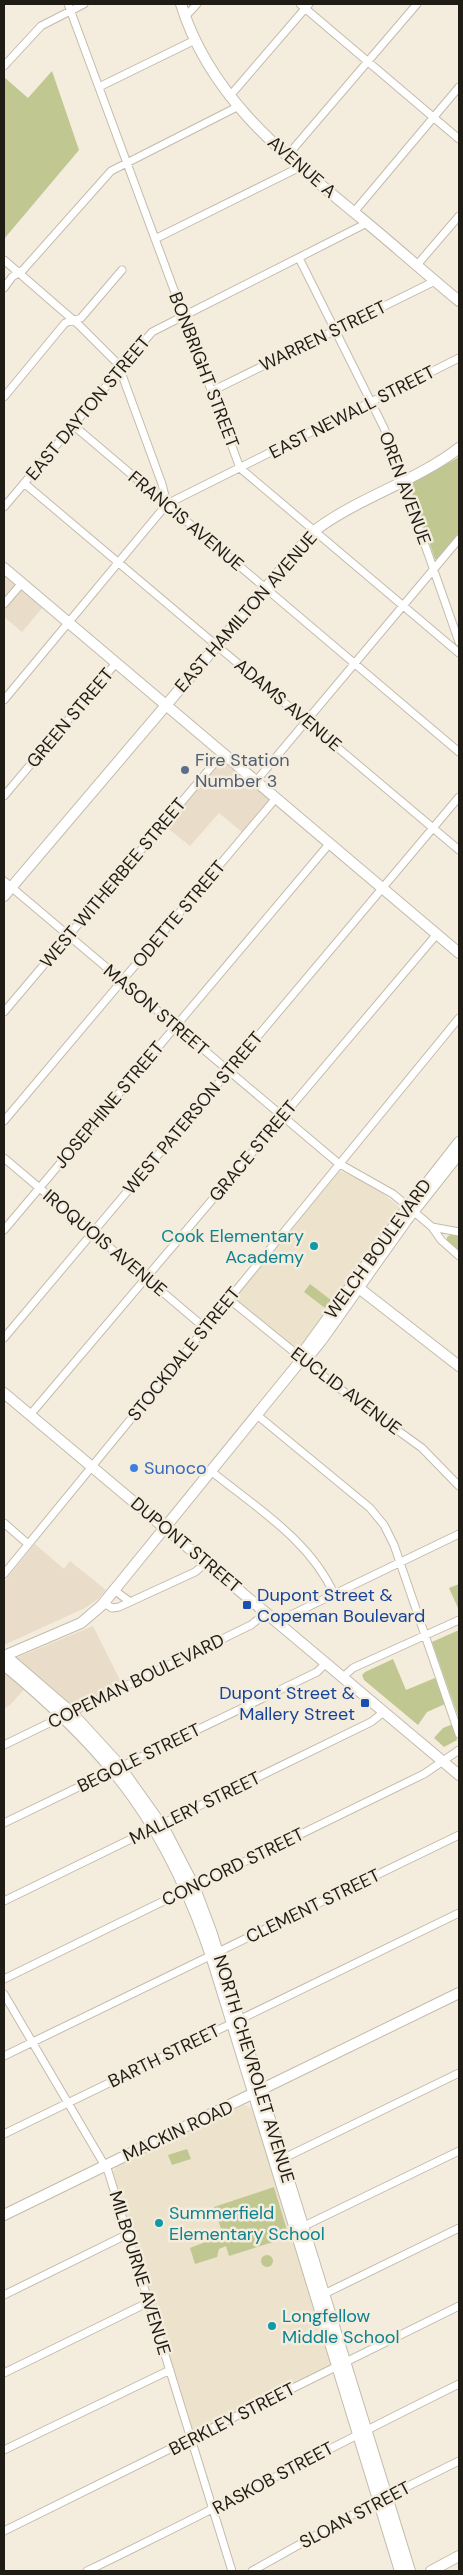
<svg xmlns="http://www.w3.org/2000/svg" width="463" height="2575" font-family="'DM Sans',sans-serif">
<rect width="100%" height="100%" fill="#f4ecdc"/>
<!-- commercial -->
<path fill="#e9ddc9" d="M4,575L43,607L22,632L4,617Z
M222,760L270,800L243,833L219,813L190,846L165,826Z
M35,1544L64,1569L70,1561L106,1590L98,1599L85,1608L4,1645V1582Z
M93,1626L122,1684L73,1708L16,1658Z
M4,1670L26,1687L10,1705L4,1709Z"/>
<!-- built -->
<path fill="#ede2cb" d="M340,1171L373,1186L398,1206L400,1211L301,1348L296,1349L238,1302L236,1297Z
M244,2105L254,2109L332,2362L329,2366L197,2433L193,2431L113,2172L117,2165Z"/>
<!-- green -->
<path fill="#c1c790" d="M52,71L79,150L4,239V77L28,98Z
M459,457V534L437,560L435,559L410,487L412,483Z
M450,1235L459,1236V1253L447,1243V1237Z
M310,1284L331,1300L325,1308L304,1292Z
M459,1584V1607L458,1608L449,1588Z
M459,1630V1719L432,1642Z
M393,1659L406,1690L435,1678L445,1704L427,1712L418,1725L364,1680L362,1675L365,1672Z
M453,1724L457,1740L444,1747L434,1738L443,1728Z
M187,2149L191,2159L172,2165L168,2155Z
M274,2187L289,2237L229,2256L226,2246L219,2249L217,2257L195,2264L190,2248L223,2235L214,2207Z
M261 2261a6 6 0 1 1 12 0a6 6 0 1 1-12 0Z"/>
<g fill="none" stroke-linecap="round" stroke-linejoin="round">
<defs>
<path id="street" d="M68,4L240,468L459,653
M300,4L459,139
M185,17L197,4
M4,66L41,26L84,4
M99,87L195,40
M229,97L309,4
M287,156L417,4
M354,212L459,87
M155,239L300,167
M299,258L384,428L459,642
M4,260L79,325L118,364L162,484L167,504
M417,265L459,216
M4,288L12,277L23,270L111,171L237,107
M212,391L435,281
M4,397L65,323L81,318L122,270
M73,425L459,752
M24,483L459,850
M4,507L152,332L367,223
M4,604L22,583
M4,700L167,504L459,358
M256,781L459,539
M4,796L116,663
M4,881L338,1163L393,1194L432,1227L459,1232
M4,1012L223,753
M4,1121L276,798
M4,1158L205,1328
M432,1227L441,1240L459,1256
M4,1230L330,843
M229,1299L332,1383L422,1448L459,1486
M4,1338L459,797
M30,1415L437,934
M257,1415L370,1508L384,1525L394,1545L459,1734
M211,1471C255,1507 310,1540 334,1594
M4,1523L28,1544
M4,1574L459,1018
M114,1590L129,1601
M104,1603L112,1608L119,1607L195,1572L206,1563
M280,1625L291,1615L459,1534
M343,1677L353,1668L459,1620
M4,1745L251,1625L266,1613
M4,1823L317,1672L326,1663
M4,1901L371,1722L384,1712
M4,1979L424,1774L459,1750
M4,1994L108,2171L232,2571
M4,2056L459,1835
M4,2134L459,1913
M280,2160L459,2073
M300,2228L459,2151
M4,2295L128,2234
M320,2296L459,2228
M4,2373L149,2302
M4,2450L170,2370
M4,2531L459,2306
M87,2571C212,2511 335,2445 459,2384
M252,2571L370,2505L459,2461"/>
<path id="secondary" d="M181,4C210,99 287,157 361,218C394,245 426,274 459,301
M4,568L459,953
M4,896L314,531C359,497 415,482 459,448
M355,1285L459,1366
M302,1359L309,1356L321,1341L406,1221L459,1154
M4,1393L459,1775
M4,1656L81,1623L102,1605L302,1359L304,1351L408,1207L459,1142
M6,1656L71,1712L116,1761L165,1830L194,1886L211,1931L242,2029L410,2571
M4,1665C113,1755 170,1829 214,1965L400,2571
M4,2215L459,1993
M431,2571L459,2556"/>
</defs>
<!-- street casing -->
<use href="#street" stroke="#c3bcac" stroke-width="9"/>
<!-- secondary casing -->
<use href="#secondary" stroke="#c3bcac" stroke-width="12"/>
<!-- street -->
<use href="#street" stroke="#fff" stroke-width="7"/>
<!-- secondary -->
<use href="#secondary" stroke="#fff" stroke-width="10"/>
</g>
<!-- markers -->
<circle fill="#5c6f8a" stroke="#f4ecdc" stroke-width="2" cx="185" cy="770" r="5"/>
<g fill="#0f9aa8" stroke="#f4ecdc" stroke-width="2">
<circle cx="314" cy="1246" r="5"/>
<circle cx="159" cy="2223" r="5"/>
<circle cx="272" cy="2326" r="5"/>
</g>
<circle fill="#3f7fe0" stroke="#f4ecdc" stroke-width="2" cx="134" cy="1468" r="5"/>
<g fill="#1a4fb4" stroke="#f4ecdc" stroke-width="2">
<rect x="242" y="1600" width="10" height="10" rx="2.5"/>
<rect x="360" y="1698" width="10" height="10" rx="2.5"/>
</g>
<g text-anchor="middle" dominant-baseline="central" stroke-width="5" stroke-linejoin="round" paint-order="stroke">
<!-- street labels -->
<g font-size="18" fill="#1f1c16" stroke="#f4ecdc">
<text transform="translate(302 167) rotate(41)">AVENUE A</text>
<text transform="translate(323 336) rotate(-26)">WARREN STREET</text>
<text transform="translate(204 370) rotate(69)">BONBRIGHT STREET</text>
<text transform="translate(88 408) rotate(-50)">EAST DAYTON STREET</text>
<text transform="translate(352 412) rotate(-27)">EAST NEWALL STREET</text>
<text transform="translate(405 488) rotate(70)">OREN AVENUE</text>
<text transform="translate(186 521) rotate(40)">FRANCIS AVENUE</text>
<text transform="translate(246 612) rotate(-49)">EAST HAMILTON AVENUE</text>
<text transform="translate(288 705) rotate(40)">ADAMS AVENUE</text>
<text transform="translate(70 718) rotate(-50)">GREEN STREET</text>
<text transform="translate(113 883) rotate(-50)">WEST WITHERBEE STREET</text>
<text transform="translate(179 914) rotate(-50)">ODETTE STREET</text>
<text transform="translate(156 1010) rotate(40)">MASON STREET</text>
<text transform="translate(109 1105) rotate(-50)">JOSEPHINE STREET</text>
<text transform="translate(193 1113) rotate(-50)">WEST PATERSON STREET</text>
<text transform="translate(253 1151) rotate(-50)">GRACE STREET</text>
<text transform="translate(105 1243) rotate(40)">IROQUOIS AVENUE</text>
<text transform="translate(378 1249) rotate(-54)">WELCH BOULEVARD</text>
<text transform="translate(184 1354) rotate(-51)">STOCKDALE STREET</text>
<text transform="translate(346 1391) rotate(37)">EUCLID AVENUE</text>
<text transform="translate(186 1545) rotate(40)">DUPONT STREET</text>
<text transform="translate(136 1681) rotate(-26)">COPEMAN BOULEVARD</text>
<text transform="translate(139 1758) rotate(-26)">BEGOLE STREET</text>
<text transform="translate(195 1808) rotate(-26)">MALLERY STREET</text>
<text transform="translate(233 1867) rotate(-26)">CONCORD STREET</text>
<text transform="translate(313 1906) rotate(-26)">CLEMENT STREET</text>
<text transform="translate(164 2056) rotate(-26)">BARTH STREET</text>
<text transform="translate(254 2069) rotate(73)">NORTH CHEVROLET AVENUE</text>
<text transform="translate(178 2131) rotate(-25)">MACKIN ROAD</text>
<text transform="translate(140 2273) rotate(73)">MILBOURNE AVENUE</text>
<text transform="translate(232 2419) rotate(-27)">BERKLEY STREET</text>
<text transform="translate(273 2478) rotate(-28)">RASKOB STREET</text>
<text transform="translate(355 2515) rotate(-28)">SLOAN STREET</text>
</g>
<!-- service labels -->
<g font-size="18" fill="#4e5e75" stroke="#f4ecdc" text-anchor="start">
<text x="195" y="760">Fire Station<tspan x="195" dy="21">Number 3</tspan></text>
</g>
<!-- culture labels -->
<g font-size="18" fill="#0d838f" stroke="#f4ecdc" text-anchor="start">
<text x="304" y="1236" text-anchor="end">Cook Elementary<tspan x="304" dy="21">Academy</tspan></text>
<text x="169" y="2213">Summerfield<tspan x="169" dy="21">Elementary School</tspan></text>
<text x="282" y="2316">Longfellow<tspan x="282" dy="21">Middle School</tspan></text>
</g>
<!-- shop labels -->
<g font-size="18" fill="#366cbe" stroke="#f4ecdc" text-anchor="start">
<text x="144" y="1468">Sunoco</text>
</g>
<!-- transit labels -->
<g font-size="18" fill="#164399" stroke="#f4ecdc" text-anchor="start">
<text x="257" y="1595">Dupont Street &amp;<tspan x="257" dy="21">Copeman Boulevard</tspan></text>
<text x="355" y="1693" text-anchor="end">Dupont Street &amp;<tspan x="355" dy="21">Mallery Street</tspan></text>
</g>
</g>
<!-- border -->
<rect width="463" height="2575" fill="none" stroke="#1f1c16" stroke-width="10"/>
</svg>
